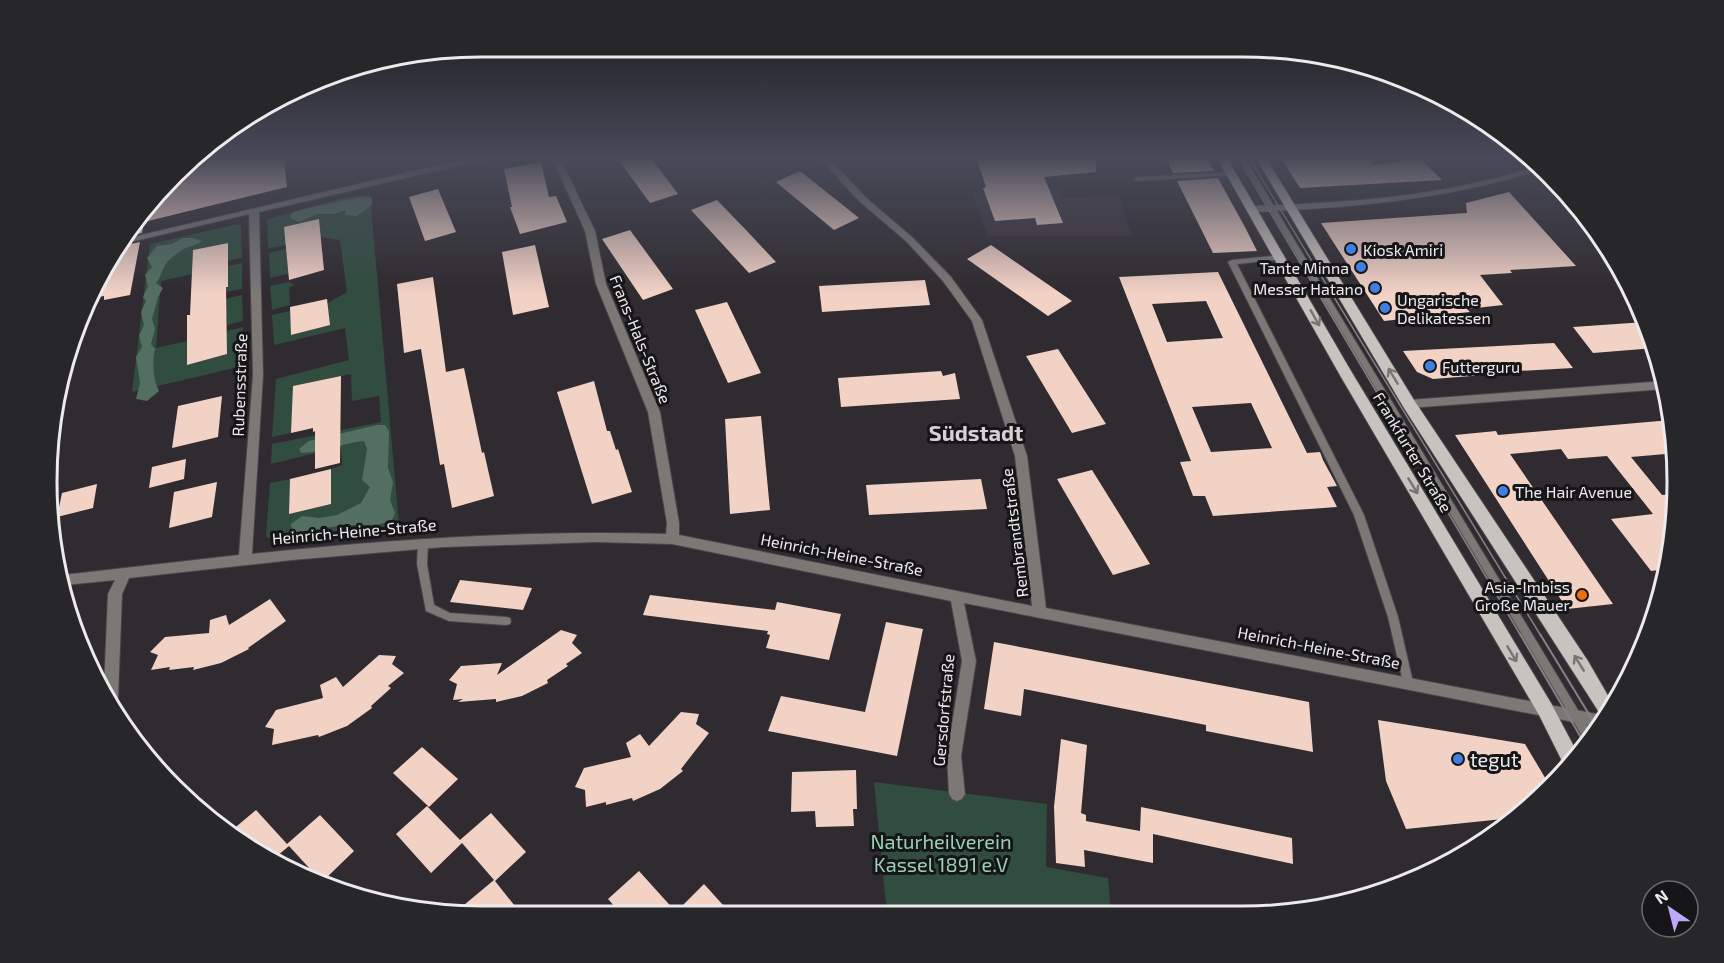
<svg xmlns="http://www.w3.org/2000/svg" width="1724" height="963" font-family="'Exo 2',sans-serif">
<rect width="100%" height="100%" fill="#302b30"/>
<!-- built -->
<path fill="#3d343e" d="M1055,187L1061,198L1119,196L1132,236H987L973,193Z"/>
<!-- green -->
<path fill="#314d40" d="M370,195L399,525L268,538L266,536L270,483L290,479L289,514L331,504V469L342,465L341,447L271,464L272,444L381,422L379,396L352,401L351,374L294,386L291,433L272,437L276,379L349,360L345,328L274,345L272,315L290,311L292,335L329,325L328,303L347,292L340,240L321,237L319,219L286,245L268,248L267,219L343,198Z
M238,224L241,226L242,258L228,261V243L193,250L192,274L161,281L156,348L187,341V365L227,354V331L243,327V366L132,392L150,244Z
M286,249L288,268L294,267L287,274L270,278L269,253Z
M242,263V289L225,292L222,288L228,287V266Z
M288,282L295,285L289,287L290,305L272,310L270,286Z
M242,295L243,321L227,325L225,299Z
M874,782L1047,804L1046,867L1108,878L1111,913L887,914Z"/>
<!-- forest -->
<path fill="#526f61" d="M360,197L372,198V205L357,216L346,215L345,210L335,214H317L299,222L290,218L292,213L300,210Z
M183,238H193L202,241C194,247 191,245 184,249C180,251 171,258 168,261C162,267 162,276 156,283L163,288L158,297L152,319L155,329L151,344L155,349C152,362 153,380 159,391L147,401L136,399L140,383L136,357L142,347L139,336L144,325L141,312L146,301L143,297L148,286L145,275L152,267L147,258L157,246L172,244Z
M377,425H385L389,431L388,468L393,482L390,500L395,513L392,521L377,525H345L293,533L291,524L302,516L319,518L337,515L361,503L370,487L362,480L367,449L364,441C342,443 321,453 301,453L299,449L309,441Z"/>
<!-- building -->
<path fill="#f3d2c6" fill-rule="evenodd" d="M196,158H284L287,187L144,222L142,233L122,237Z
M617,158H651L678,194L650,203Z
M976,158H1096V172L1044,177L1063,223L1037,225L1035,218L995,221L983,188L986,187Z
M1166,158H1207L1214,171L1173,173Z
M1281,158H1372V165L1421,159L1442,180L1300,188Z
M541,162L549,197L556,196L567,222L520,234L510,207H512L504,169Z
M800,171L829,194L859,218L834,230L776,182Z
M1218,178L1246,229L1257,251L1213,253L1177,181Z
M438,189L456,232L425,241L409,197Z
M1509,192L1576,266L1510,270L1512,273L1480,275L1503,305L1467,309L1470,312L1384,321L1321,223L1467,213L1466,203Z
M717,200L746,230L776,262L749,273L691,210Z
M319,219L324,270L289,280L284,227Z
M630,230L665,278L673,289L643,300L602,239Z
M140,242L130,295L104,300V296L93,298L117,247Z
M228,243V287H226L227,354L187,365V315H190L193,250Z
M535,245L549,307L513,315L502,252Z
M991,245L1030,272L1072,301L1048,316L967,259Z
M1218,272L1307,453L1320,452L1323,460L1337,486L1327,487L1337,507L1213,516L1205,496H1193L1180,462L1191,461L1119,277ZM1206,301L1223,338L1167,342L1152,304ZM1251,403L1272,448L1211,452L1192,407Z
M433,277L446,372L464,368L482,453L484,452L494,496L452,508L444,464L440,465L421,349L404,353L397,284Z
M925,280L930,305L822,312L819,286Z
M327,299L330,325L291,335L290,307Z
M727,302L761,373L728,383L695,310Z
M1645,322L1655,348L1593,353L1573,327Z
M1554,343L1573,368L1482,373L1484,375L1433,379L1417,372L1403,351Z
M1058,349L1081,385L1106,424L1072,433L1026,356Z
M941,371L943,376L955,373L960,399L841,407L838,378Z
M341,376L340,463L315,469V431L313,432V428L291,433L293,386Z
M594,381L607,431H610L616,450L618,449L632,492L592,504L557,392Z
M222,396L218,437L172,448L178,406Z
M761,416L770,510L730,514L725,419Z
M1671,420L1677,453L1631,457L1662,495L1675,494L1674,538L1667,569L1651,571L1611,519L1653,514L1607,456L1568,459L1561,449L1510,454L1613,604L1567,609L1455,435L1496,431L1498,435Z
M186,459L184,479L149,488L152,467Z
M331,469V504L289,514L290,479Z
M1092,470L1120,515L1150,564L1113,575L1057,479Z
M981,479L987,509L869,515L866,485Z
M217,482L212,517L169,528L174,492Z
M97,484L93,508L57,517L62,493Z
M460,580L532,588L523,610L450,602Z
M650,595L775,610L777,602L841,614L829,660L766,648L770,635L767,634L768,631L643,615Z
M270,599L286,621L248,648L249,649L221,663L193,670L194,667L169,670L170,667L151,670L158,655L150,652L165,637L209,633L210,620L226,615L229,625Z
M886,622L923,629L897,756L768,731L781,696L865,712Z
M561,630L577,635L572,643L582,653L566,664L568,666L547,680L548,683L522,696L496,702V699L458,702L463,699L453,700L457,684L449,680L461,666L502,663L497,675Z
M994,642L1309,702L1313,752L1206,731V725L1024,689L1021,716L984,709Z
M379,655L396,656L392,664L404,673L388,686L391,688L371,706L372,708L347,726L319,737L318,735L272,745L274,729L265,727L276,710L323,698L320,685L336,677L343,687Z
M681,712L699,714L696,724L709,733L681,769L683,771L660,789L633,801L632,798L606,805V802L586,807L585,790L575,787L584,768L631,757L626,743L640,734L649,746Z
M1378,720L1525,744L1550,786L1513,818L1406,829L1386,781Z
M1061,739L1087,745L1081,813L1086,815V821L1140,831L1141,807L1292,838L1293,864L1153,834V863L1084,850L1085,867L1056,863L1054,807Z
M422,747L458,779L429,807L393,773Z
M856,770L857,809H853L854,826L816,827L815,811L791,812L792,772Z
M427,806L460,840L491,813L526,852L495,881L522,915H452L494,880L462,843L431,873L396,834Z
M256,810L287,844L320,815L354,851L322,882L289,846L271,861L264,858L231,831Z
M639,871L676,912L704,884L732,915H622L608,899Z"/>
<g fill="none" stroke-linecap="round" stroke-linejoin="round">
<defs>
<path id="lane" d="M1239,158H1245L1593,735L1587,744Z
M1232,172L1234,173V175L1137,181L1134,179L1137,177Z
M1281,255H1284V259L1237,264L1364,515L1398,617L1413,682L1412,685L1408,687L1404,685L1403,682L1388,617L1354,515L1228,262L1232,260Z
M423,539L426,540L428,543L427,564L434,605L450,613L506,617L510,618L511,621L510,624L506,625L449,621L426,611L417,564L418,543L420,540Z"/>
<path id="street" d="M468,158H483L479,161L259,212L263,375L252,554C390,539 527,530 666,534L667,523L648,412L596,284L585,231L552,158H560L595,231L606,284L660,412L679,523V535L1032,606L1015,456L972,321L943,281L906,241L859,201L820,158H829L865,197L912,237L951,277L982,320L1027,456L1046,608L1607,716L1599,727L964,603L976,661L961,756L965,794L962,799L957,801L952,799L949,794L947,756L962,661L951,601L672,544L596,542L444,547L292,560L129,578L122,594L118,698L114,703L104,688L108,594L115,580L65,585L63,575L239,555L253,375L249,214L118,245L120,240Z
M1518,158H1528L1543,169C1448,200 1351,208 1252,212L1247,209L1252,206C1346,203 1440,197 1530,168Z
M1665,381V389L1409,408L1403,404L1409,400Z"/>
<path id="primary" d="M1217,158H1227L1351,371L1551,703L1579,756L1567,771L1539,715L1341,377Z
M1256,158H1266L1414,400L1588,661L1614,706L1604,720L1404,408Z"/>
</defs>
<!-- lane casing -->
<use href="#lane" stroke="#4a464a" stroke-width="2"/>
<!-- street casing -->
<use href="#street" stroke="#4a464a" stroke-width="2"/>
<!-- primary casing -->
<use href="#primary" stroke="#4a464a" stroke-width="2"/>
<!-- lane -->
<use href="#lane" fill="#7b7876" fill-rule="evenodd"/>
<!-- street -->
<use href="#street" fill="#7b7876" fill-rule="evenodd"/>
<!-- primary -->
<use href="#primary" fill="#c9c3bf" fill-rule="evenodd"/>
<!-- tram-far1 -->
<path stroke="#858185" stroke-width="1.5" d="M1238,158L1521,636
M1249,158L1541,636"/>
<!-- tram -->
<path stroke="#858185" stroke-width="2" d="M1520,634L1586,746
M1540,634L1598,729"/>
</g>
<!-- one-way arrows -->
<defs><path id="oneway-shaft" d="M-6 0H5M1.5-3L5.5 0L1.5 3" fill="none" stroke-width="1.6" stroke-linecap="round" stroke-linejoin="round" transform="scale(1.5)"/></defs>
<g stroke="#787573">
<use href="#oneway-shaft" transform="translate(1315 318) rotate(61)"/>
<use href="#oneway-shaft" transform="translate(1393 376) rotate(-121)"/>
<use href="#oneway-shaft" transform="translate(1413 486) rotate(59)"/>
<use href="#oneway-shaft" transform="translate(1512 654) rotate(59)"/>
<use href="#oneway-shaft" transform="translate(1579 663) rotate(-122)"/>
</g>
<!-- sky -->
<linearGradient id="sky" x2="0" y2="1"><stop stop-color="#1a181a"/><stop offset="0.54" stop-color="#484a59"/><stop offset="1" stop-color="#484a59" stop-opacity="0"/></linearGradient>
<rect width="1724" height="293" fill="url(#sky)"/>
<!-- markers -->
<g fill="#3f7fe0" stroke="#161517" stroke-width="2">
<circle cx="1351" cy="249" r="6"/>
<circle cx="1361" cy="267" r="6"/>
<circle cx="1375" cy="288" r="6"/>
<circle cx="1385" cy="308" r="6"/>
<circle cx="1430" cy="366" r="6"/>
<circle cx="1503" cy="491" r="6"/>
<circle cx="1458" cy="759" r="6"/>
</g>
<circle fill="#e8710a" stroke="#161517" stroke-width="2" cx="1582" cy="595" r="6"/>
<g text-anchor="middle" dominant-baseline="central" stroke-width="6" stroke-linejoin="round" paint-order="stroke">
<!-- poi labels -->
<g font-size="16" fill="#edeaed" stroke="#161517" text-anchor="start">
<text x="1363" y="249">Kiosk Amiri</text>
<text x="1349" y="267" text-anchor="end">Tante Minna</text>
<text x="1363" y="288" text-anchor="end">Messer Hatano</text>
<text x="1397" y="299">Ungarische<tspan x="1397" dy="18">Delikatessen</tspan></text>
<text x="1442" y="366">Futterguru</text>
<text x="1515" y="491">The Hair Avenue</text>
<text x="1570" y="586" text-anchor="end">Asia-Imbiss<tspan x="1570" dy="18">Große Mauer</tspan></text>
</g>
<!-- street labels -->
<g font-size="16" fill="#edeaed" stroke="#161517">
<text transform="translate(641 339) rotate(68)">Frans-Hals-Straße</text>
<text transform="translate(239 385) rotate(-88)">Rubensstraße</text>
<text transform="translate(1413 452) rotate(59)">Frankfurter Straße</text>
<text transform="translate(354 531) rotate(-5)">Heinrich-Heine-Straße</text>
<text transform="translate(1014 533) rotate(-97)">Rembrandtstraße</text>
<text transform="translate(842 554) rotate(11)">Heinrich-Heine-Straße</text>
<text transform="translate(1319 647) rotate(11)">Heinrich-Heine-Straße</text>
<text transform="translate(943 710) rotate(-85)">Gersdorfstraße</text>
</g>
<!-- near-poi labels -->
<g font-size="20" fill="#edeaed" stroke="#161517" text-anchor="start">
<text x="1470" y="759">tegut</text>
</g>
<!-- near-park labels -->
<g font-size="20" fill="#99d1b6" stroke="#161517">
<text x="941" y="841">Naturheilverein<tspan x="941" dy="23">Kassel 1891 e.V</tspan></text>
</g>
<!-- district labels -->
<g font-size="22" font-weight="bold" fill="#d7d1d7" stroke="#161517">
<text x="976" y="432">Südstadt</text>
</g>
</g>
<!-- crop -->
<path d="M0 0H1724V963H0ZM481 57H1243A424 424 0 0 1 1667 481V482A424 424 0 0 1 1243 906H481A424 424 0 0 1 57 482V481A424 424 0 0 1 481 57Z" fill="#272628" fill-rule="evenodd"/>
<path fill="none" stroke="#edeaed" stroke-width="3" d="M481 57H1243A424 424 0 0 1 1667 481V482A424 424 0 0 1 1243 906H481A424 424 0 0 1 57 482V481A424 424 0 0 1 481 57Z"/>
<!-- north arrow -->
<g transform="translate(1670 909) rotate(325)"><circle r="28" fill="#161517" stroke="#6c6a6d" stroke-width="1.5"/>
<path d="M0-4.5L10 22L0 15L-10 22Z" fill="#baaaf7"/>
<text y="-9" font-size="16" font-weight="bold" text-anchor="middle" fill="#edeaed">N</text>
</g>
</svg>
